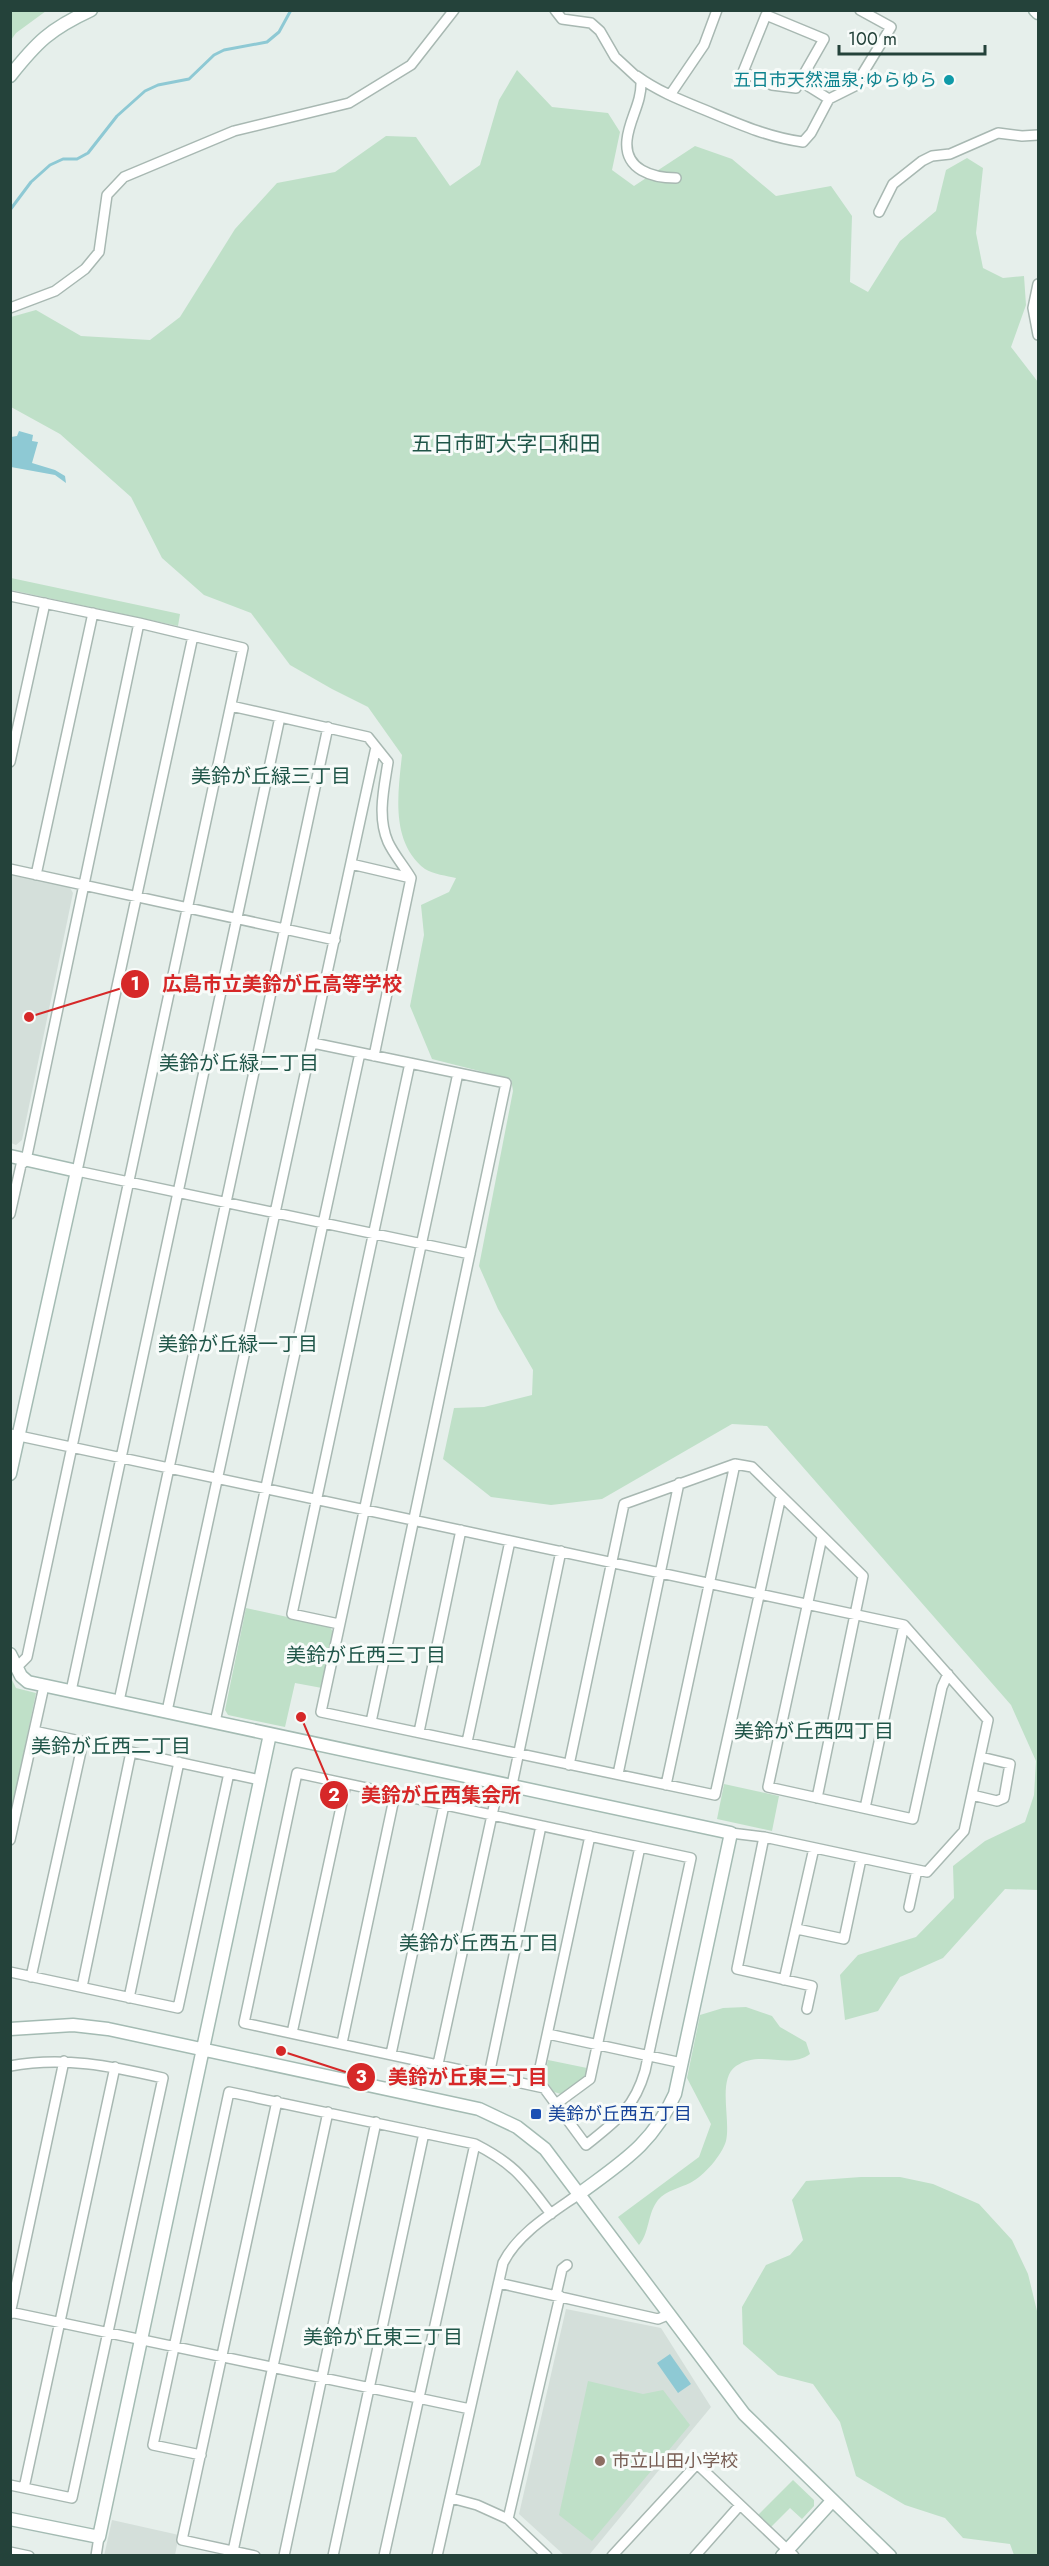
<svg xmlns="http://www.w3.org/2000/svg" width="1049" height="2566" font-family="Jost,'Noto Sans JP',sans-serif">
<rect width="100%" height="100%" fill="#e6efeb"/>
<!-- built -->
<path fill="#d4dfda" d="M11,874L69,886L73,893L22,1140L16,1145L11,1143Z
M566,2309L661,2328L711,2407L589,2555H564L519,2514Z
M112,2520L179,2535L175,2555L104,2556Z"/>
<!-- green -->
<path fill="#bfe0c8" d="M11,10H46V11L16,33L11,40Z
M517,70L552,107L608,113L620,132L612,170L634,186L695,146L732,159L776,196L831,186L852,216L850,282L868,292L900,241L936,211L946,170L967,158L983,168L976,233L983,268L1003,278L1024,276L1026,305L1011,347L1038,382V1890L1005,1889L943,1958L900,1977L878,2011L845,2020L840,1975L858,1955L916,1937L954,1898L953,1866L985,1841L1025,1822L1034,1795L1036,1761L1011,1705L767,1426L732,1424L602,1499L551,1505L491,1497L443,1459L454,1408L484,1407L532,1395L533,1370L498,1309L479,1266L513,1091L511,1079L432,1059L410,1006L424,935L421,905L449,892L456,878C447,876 433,874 425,869C390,842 398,793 402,755L368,707L332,689L290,665L251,613L204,595L162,558L131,497L60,434L11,407V317L36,310L81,336L150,340L180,317L235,229L277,183L335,172L386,136L416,137L450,186L480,165L499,100Z
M11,578L180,614L178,626L11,590Z
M246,1608L329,1626L334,1633L322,1688L295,1683L285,1727L228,1715L225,1710Z
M11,1678L16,1688L36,1693L11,1814Z
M724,1784L779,1796L772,1831L717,1819Z
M746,2007L772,2016L780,2027L806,2042L810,2054C788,2070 761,2049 736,2066C717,2079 731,2120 726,2141C722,2155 704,2176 690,2183C680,2188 667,2190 658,2200C647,2214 650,2232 639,2245L618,2217L699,2157L711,2124L687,2078L700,2015L723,2008Z
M548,2060L587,2068L586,2077L561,2094L554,2092L544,2078Z
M861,2177H900L933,2184L979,2204L1012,2240L1028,2274L1038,2315V2555H1014L1010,2544L963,2538L945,2518L905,2505L856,2476L840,2422L813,2384L778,2375L743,2344L742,2307L766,2265L790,2255L803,2240L792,2200L806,2181Z
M588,2381L643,2394L663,2390L690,2425L592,2541L559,2515Z
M793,2480L814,2500V2506L802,2519L790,2508L771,2527L758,2515Z"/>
<!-- water -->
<path fill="#8ec9d4" d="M19,431L33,435L32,441L38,442L32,463L55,470L65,476L66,483L55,475L11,467V437L17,436Z
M670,2354L691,2384L678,2393L657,2363Z"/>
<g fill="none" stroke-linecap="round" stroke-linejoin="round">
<!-- stream -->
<path stroke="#8ec9d4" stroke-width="3" d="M10,210L31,182L50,165L63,159H77L88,153L117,116L145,91L158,85L189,79L214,55L224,50L267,42L279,32L291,10"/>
<defs>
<path id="street" d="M555,10L562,19L591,23L600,31L615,57L641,81C642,103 629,119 627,140C624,170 653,178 676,178
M637,76C656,90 678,99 700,108C734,122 766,137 803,142L811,133L829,99L855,86L891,27L860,10
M800,81L796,88L772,85L743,72L766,15L824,39L800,81L829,99
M670,95L704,45L717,10
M879,212L893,184L922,161L932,156L950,154L998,133L1022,136L1038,135
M1038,284L1033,308L1038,335
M10,308L55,291L85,269L99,252L107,195L124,177L234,131L349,103L411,65L454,10
M10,596L139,623L243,648L27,1657L16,1668
M193,636L77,1171L470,1254
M376,747L388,762C384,788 377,817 388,842C394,855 404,866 411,878
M10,762L45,603
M351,864L411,878L374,1056
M10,869L335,940
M36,875L93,613
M313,1043L506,1083L371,1722
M458,1073L321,1712L715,1795L781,1496
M10,1214L21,1165L26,1160L29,1146L139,623
M10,1434L904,1625L988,1720L964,1831L927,1872L764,1837L731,1833
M822,1537L768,1787L913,1819L942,1687L948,1674
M339,1624L292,1614L410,1063
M71,1691L280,717
M119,1701L328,727
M167,1711L376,747L368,737L231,706
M215,1722L360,1053
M34,1731L260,1780
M419,1732L461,1530
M467,1742L510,1541
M569,1765L624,1504L735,1464L752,1467L863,1576L817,1798
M297,1773L691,1858L645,2071C634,2109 616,2121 586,2145L544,2088L244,2023Z
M618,1774L679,1483
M512,1785L561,1551
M666,1785L735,1464
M972,1795L997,1801L1004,1798L1010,1764L981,1757
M865,1808L904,1625
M764,1837L737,1969L812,1986L807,2009
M10,1840L44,1686
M909,1907L917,1870
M797,1929L844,1939L861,1859
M10,1972L178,2008L229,1773
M31,1977L83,1742
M784,1980L814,1848
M82,1987L131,1752
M129,1998L179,1762
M292,2033L346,1784
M548,2034L682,2063
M342,2043L395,1794
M391,2054L444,1805
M438,2064L499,1783
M10,2066C63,2056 111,2066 163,2078L72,2498L10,2485
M489,2075L541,1826
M536,2086L590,1836
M556,2104L590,2079L640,1847
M499,2283L658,2319L670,2314
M556,2295L562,2269L567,2265
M10,2312L470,2409
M10,2314L64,2061
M201,2455L153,2445L229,2092L475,2144C516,2165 524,2179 551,2214
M24,2488L115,2067
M451,2498L477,2505L508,2519L547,2556
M508,2519L560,2296
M233,2551L328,2112
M10,2552L29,2556
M96,2556L99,2537
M255,2556L182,2540L277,2101
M284,2556L376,2122
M333,2556L424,2133
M384,2556L475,2144
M437,2556L503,2263C518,2233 552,2213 579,2194
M612,2556L697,2464L794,2556
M695,2556L740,2505"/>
<path id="secondary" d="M1035,10L1038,13
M10,76C37,42 50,29 91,10
M10,1156L77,1171L10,1474
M10,1654L21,1676L28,1682L731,1833L675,2094C652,2145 622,2162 579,2194
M10,2029L73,2025L108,2029L479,2109L517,2127L545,2149L744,2414L890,2556
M10,2519L99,2537L270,1734
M782,2556L832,2501"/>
</defs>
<!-- street casing -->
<use href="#street" stroke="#a8b8b2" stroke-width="12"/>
<!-- secondary casing -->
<use href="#secondary" stroke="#a4bbb3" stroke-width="15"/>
<!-- street -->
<use href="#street" stroke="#fff" stroke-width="9"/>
<!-- secondary -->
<use href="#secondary" stroke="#fff" stroke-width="12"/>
</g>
<!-- markers -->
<circle fill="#0f9aa8" stroke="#f7fbf9" stroke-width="2" cx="949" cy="80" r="6"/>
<rect fill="#1a4fb4" stroke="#f7fbf9" stroke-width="2" x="530" y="2108" width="12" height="12" rx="3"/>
<circle fill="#8d6e63" stroke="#f7fbf9" stroke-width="2" cx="600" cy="2461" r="6"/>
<g text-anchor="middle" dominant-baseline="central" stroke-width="6" stroke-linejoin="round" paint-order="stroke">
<!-- culture labels -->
<g font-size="18" fill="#0d838f" stroke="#f7fbf9" text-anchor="end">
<text x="937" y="80">五日市天然温泉;ゆらゆら</text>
</g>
<!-- transit labels -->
<g font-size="18" fill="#164399" stroke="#f7fbf9" text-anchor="start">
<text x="548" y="2114">美鈴が丘西五丁目</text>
</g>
<!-- education labels -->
<g font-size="18" fill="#785e54" stroke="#f7fbf9" text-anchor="start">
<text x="612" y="2461">市立山田小学校</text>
</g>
<!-- neighbourhood labels -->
<g font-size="20" fill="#1f5548" stroke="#f7fbf9">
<text x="271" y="776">美鈴が丘緑三丁目</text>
<text x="239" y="1063">美鈴が丘緑二丁目</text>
<text x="238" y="1344">美鈴が丘緑一丁目</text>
<text x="366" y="1655">美鈴が丘西三丁目</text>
<text x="814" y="1731">美鈴が丘西四丁目</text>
<text x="111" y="1746">美鈴が丘西二丁目</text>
<text x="479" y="1943">美鈴が丘西五丁目</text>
<text x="383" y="2337">美鈴が丘東三丁目</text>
</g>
<!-- quarter labels -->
<g font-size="21" fill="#1f5548" stroke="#f7fbf9">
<text x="506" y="444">五日市町大字口和田</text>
</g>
</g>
<!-- callouts -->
<path fill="none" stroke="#d62828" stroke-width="2" d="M29 1017L135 984M301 1717L334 1795M281 2051L361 2077"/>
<g fill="#d62828" stroke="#f7fbf9" stroke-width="2">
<circle cx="29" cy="1017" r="6"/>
<circle cx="301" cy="1717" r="6"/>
<circle cx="281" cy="2051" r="6"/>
<circle cx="135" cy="984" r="15"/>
<circle cx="334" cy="1795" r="15"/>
<circle cx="361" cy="2077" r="15"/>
</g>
<g font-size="18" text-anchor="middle" font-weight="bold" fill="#fff">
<text x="135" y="990">1</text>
<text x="334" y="1801">2</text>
<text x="361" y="2083">3</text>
</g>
<g font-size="20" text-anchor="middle" font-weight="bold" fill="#d62828" stroke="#f7fbf9" stroke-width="6" stroke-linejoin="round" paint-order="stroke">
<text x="282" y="991">広島市立美鈴が丘高等学校</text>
<text x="441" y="1802">美鈴が丘西集会所</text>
<text x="468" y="2084">美鈴が丘東三丁目</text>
</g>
<!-- border -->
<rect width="1049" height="2566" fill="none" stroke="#24423a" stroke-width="24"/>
<!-- scale -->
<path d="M839 45v9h146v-9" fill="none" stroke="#24423a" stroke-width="3"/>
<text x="848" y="45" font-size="18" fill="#24423a" stroke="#f7fbf9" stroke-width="4.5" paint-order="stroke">100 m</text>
</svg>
